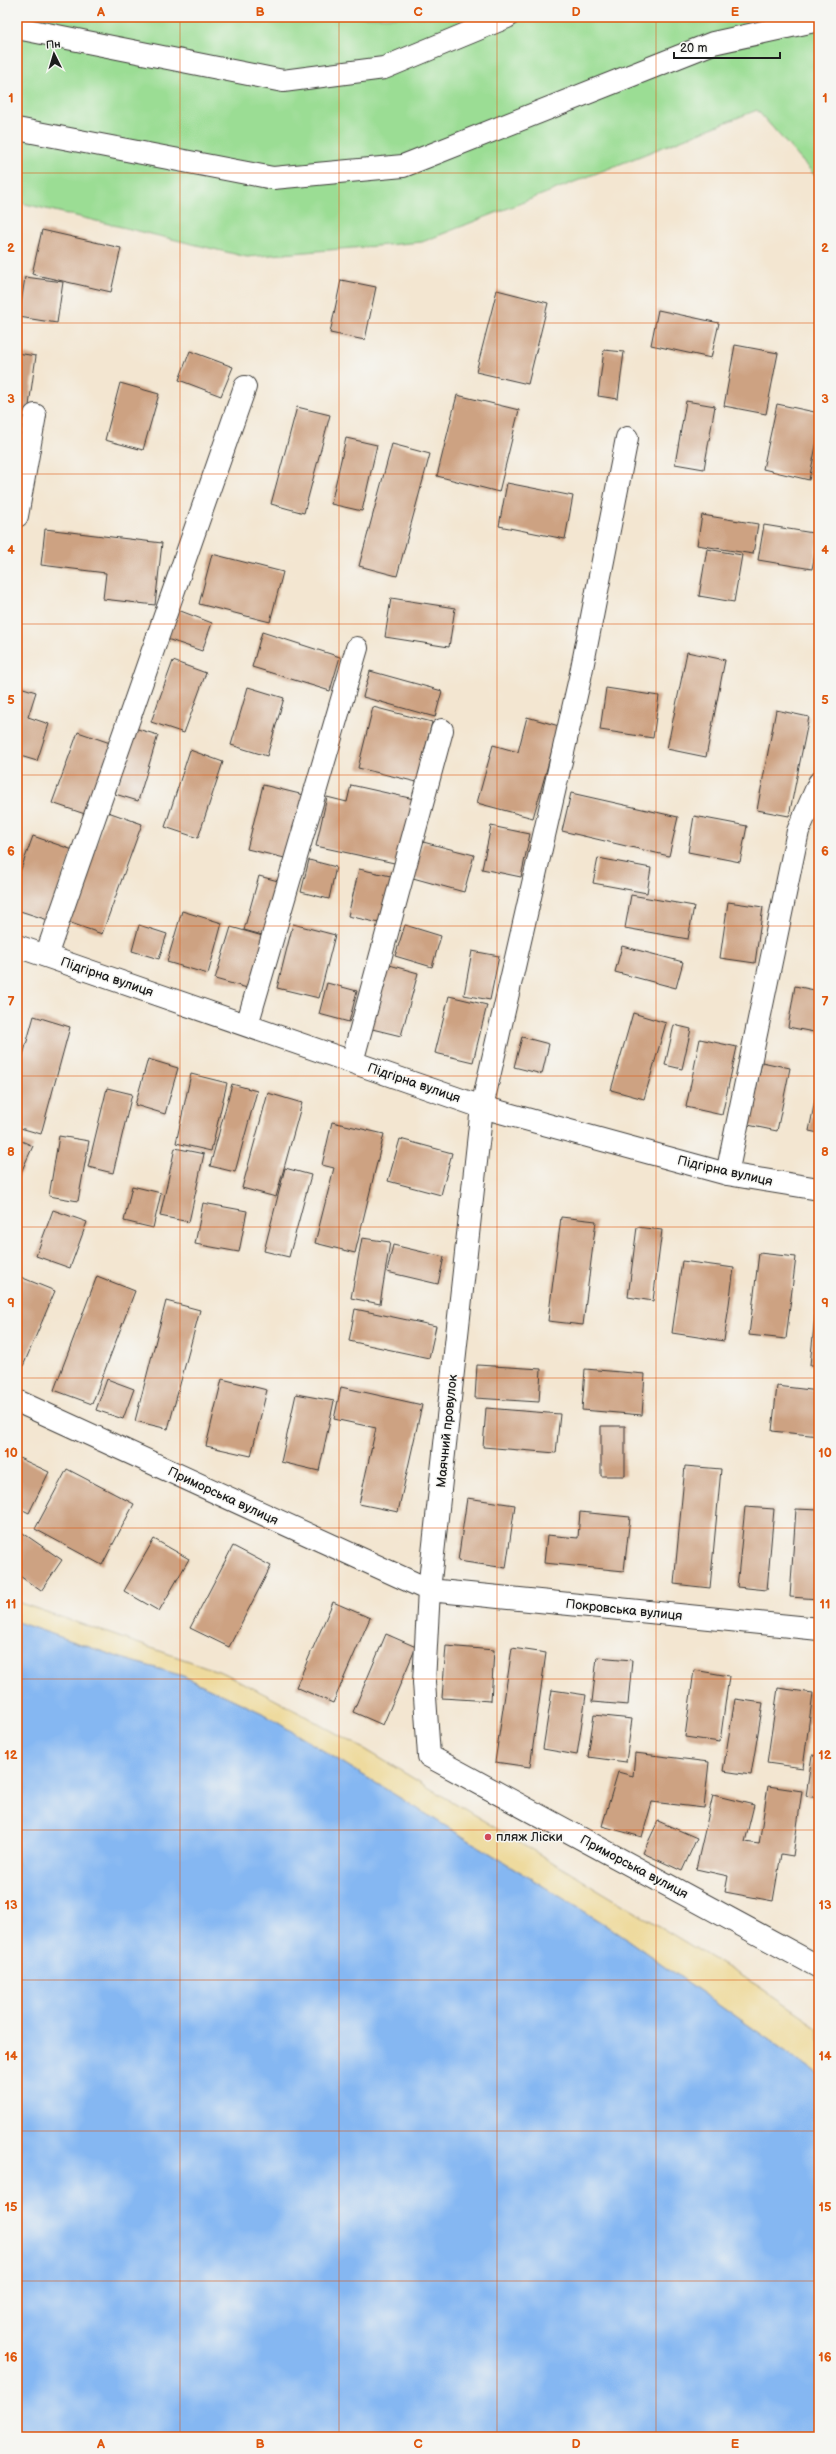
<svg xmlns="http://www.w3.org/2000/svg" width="836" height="2454" font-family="'Balsamiq Sans',sans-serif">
<rect width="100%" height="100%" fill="#f6f6f2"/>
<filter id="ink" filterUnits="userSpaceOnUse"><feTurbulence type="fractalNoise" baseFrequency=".025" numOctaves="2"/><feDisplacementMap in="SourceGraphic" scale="8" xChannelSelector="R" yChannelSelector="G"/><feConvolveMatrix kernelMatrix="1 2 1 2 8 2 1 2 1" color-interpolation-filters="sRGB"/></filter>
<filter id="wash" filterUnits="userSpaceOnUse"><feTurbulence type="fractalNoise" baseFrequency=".012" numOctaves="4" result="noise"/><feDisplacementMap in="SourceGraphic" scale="16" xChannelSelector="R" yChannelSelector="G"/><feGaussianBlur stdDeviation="0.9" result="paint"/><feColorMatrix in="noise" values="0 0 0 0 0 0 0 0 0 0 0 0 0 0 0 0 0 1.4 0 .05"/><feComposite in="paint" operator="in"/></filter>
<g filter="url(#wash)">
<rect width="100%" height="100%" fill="#f3e6d1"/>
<!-- green -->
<path fill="#9bdd94" stroke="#5c7c58" d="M17,17H819V180L757,110L422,242L247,257L17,202Z"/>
<!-- sand -->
<path fill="#eeda9e" stroke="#857b5d" d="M17,1602L224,1673L274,1699L363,1748L758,1986L819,2028V2075L608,1926L262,1713L183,1676L118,1657L17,1622Z"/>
<!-- water -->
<path fill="#85b7f2" stroke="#506a87" d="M17,1622L118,1657L183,1676L262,1713L608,1926L819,2075V2437H17Z"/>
<g id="blocks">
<!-- building -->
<path fill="#cda282" d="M42,230L121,248L111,292L32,274Z
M25,277L63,282L57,323L19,317Z
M341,280L376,287L365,340L330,333Z
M497,290L548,303L528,384L476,372Z
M658,310L719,323L711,358L651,345Z
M735,345L778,353L766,414L724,406Z
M604,350L624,352L618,399L598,396Z
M190,351L233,367L221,396L179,380Z
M17,353L36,356L21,462H17Z
M120,383L159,394L143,450L105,440Z
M457,395L519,410L499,492L437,476Z
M686,401L715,406L704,469L675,464Z
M777,404L819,413V431L809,480L763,469Z
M297,407L330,415L304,513L271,504Z
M346,438L377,445L362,511L331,504Z
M392,444L430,454L397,576L359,566Z
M507,483L573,496L565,539L499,526Z
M702,515L758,524L753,554L697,545Z
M764,525L819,534L812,569L758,560Z
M45,529L162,543L155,605L103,599L106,573L41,565Z
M707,549L742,555L734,602L699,596Z
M212,554L283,572L270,622L199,604Z
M391,598L455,608L449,647L385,637Z
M178,610L212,623L202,651L167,639Z
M262,632L340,657L330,691L252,667Z
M687,652L725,660L706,757L667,749Z
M173,661L206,673L184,733L151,722Z
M370,671L442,691L435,717L363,697Z
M17,686L36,692L28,717L49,724L37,761L17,755Z
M248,687L284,698L267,756L231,745Z
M606,688L659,696L653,738L600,730Z
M373,707L432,722L417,782L358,768Z
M776,710L809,717L789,816L757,810Z
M527,717L559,726L533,818L477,803L493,745L518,752Z
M134,728L158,735L138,801L115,794Z
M78,732L113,744L88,815L52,803Z
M190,750L223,762L198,838L165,827Z
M263,785L304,795L289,859L247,849Z
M351,785L414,799L399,864L316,846L327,797L347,802Z
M571,793L678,817L669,856L562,831Z
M108,812L142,824L102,934L68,922Z
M694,816L747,826L740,862L688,852Z
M491,826L530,834L521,877L482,869Z
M33,836L73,850L48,920L17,910V880Z
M423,842L474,855L464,892L413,878Z
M598,858L651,868L647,893L593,883Z
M309,860L336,867L329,899L301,892Z
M359,869L395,877L384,924L348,916Z
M259,876L282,882L266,936L244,930Z
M631,895L694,906L688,939L625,928Z
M728,902L763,907L755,963L720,958Z
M182,911L222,923L208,974L167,962Z
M293,924L335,935L319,998L277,988Z
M139,925L167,934L159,959L132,951Z
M405,925L441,936L432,967L395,956Z
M231,927L266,937L251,989L215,979Z
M622,946L683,962L676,988L615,972Z
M472,951L499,956L490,1000L464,995Z
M386,964L418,973L401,1036L368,1028Z
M327,983L357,991L349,1022L319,1014Z
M795,986L819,991V1033L788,1027Z
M449,996L487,1005L473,1062L435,1053Z
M633,1013L666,1023L644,1099L611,1090Z
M34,1016L70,1027L41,1134L17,1127V1077Z
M674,1025L691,1029L682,1069L665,1065Z
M522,1037L549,1044L542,1074L514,1067Z
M700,1039L737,1047L722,1115L686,1107Z
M148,1059L178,1068L165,1114L135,1105Z
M762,1062L790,1068L777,1131L748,1125Z
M191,1074L227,1083L211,1151L176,1143Z
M819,1079V1133L809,1131Z
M232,1084L257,1091L235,1172L210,1166Z
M107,1088L132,1094L113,1173L88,1167Z
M268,1093L302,1103L276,1197L242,1188Z
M332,1122L384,1134L355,1253L315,1243L334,1168L322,1165Z
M59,1136L89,1141L78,1201L49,1196Z
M17,1139L33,1146L17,1181Z
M400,1139L452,1153L441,1195L388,1181Z
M175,1148L204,1154L189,1222L160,1216Z
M285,1168L311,1175L289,1257L264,1251Z
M132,1186L161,1193L153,1228L124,1221Z
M203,1203L247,1211L239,1252L195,1244Z
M53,1210L87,1222L70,1268L36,1256Z
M561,1217L596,1221L583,1325L548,1321Z
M637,1227L662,1230L653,1301L628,1297Z
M362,1238L390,1242L380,1304L351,1298Z
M393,1245L444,1257L438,1284L387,1272Z
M759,1253L796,1257L786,1339L749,1335Z
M682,1261L734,1268L724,1341L672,1333Z
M18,1276L55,1291L18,1378L17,1377Z
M97,1276L135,1291L92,1404L54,1390Z
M818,1287H819V1365H810Z
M166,1301L200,1310L168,1429L135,1421Z
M355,1309L436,1326L429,1358L349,1341Z
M477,1365L541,1369L539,1402L475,1398Z
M585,1369L645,1374L642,1415L582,1410Z
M107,1379L134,1389L123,1419L96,1410Z
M222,1379L267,1390L251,1456L206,1446Z
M777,1386L819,1391V1436L772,1431Z
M341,1387L422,1405L398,1512L359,1504L376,1428L334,1419Z
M296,1394L334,1401L319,1471L281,1462Z
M486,1408L560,1414L556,1453L483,1447Z
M601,1426H625V1476H601Z
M17,1457L49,1472L29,1513L17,1507Z
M685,1466L721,1469L710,1588L674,1584Z
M67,1469L134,1504L102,1565L35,1529Z
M467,1498L515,1505L506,1568L458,1561Z
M745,1507L774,1509L767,1590L737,1587Z
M796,1509L819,1510V1599L790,1597Z
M580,1512L630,1517L624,1571L544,1563L547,1535L578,1538Z
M17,1529L62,1560L41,1591L17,1574Z
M154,1539L189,1559L159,1611L124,1591Z
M233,1546L271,1566L229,1647L190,1628Z
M333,1602L370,1618L333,1703L296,1687Z
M386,1634L416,1647L383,1725L353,1712Z
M446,1646L494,1650L491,1701L442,1698Z
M512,1648L546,1653L530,1767L495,1762Z
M597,1657L632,1660L628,1705L592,1702Z
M694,1670L729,1676L720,1742L685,1737Z
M778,1688L813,1693L803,1768L767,1763Z
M552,1690L586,1695L577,1755L543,1749Z
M735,1699L763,1703L751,1775L723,1771Z
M594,1715L632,1719L626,1762L588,1757Z
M635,1753L709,1762L704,1808L652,1802L642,1837L602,1826L618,1772L633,1776Z
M812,1755L819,1756V1798L806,1796Z
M768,1786L802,1791L793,1856L781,1854L773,1901L725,1892L728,1876L696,1869L713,1795L754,1805L745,1842L759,1844Z
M658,1821L697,1838L682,1871L643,1853Z"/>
</g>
</g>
<g filter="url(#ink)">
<use href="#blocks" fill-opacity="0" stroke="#3c3a37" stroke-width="1"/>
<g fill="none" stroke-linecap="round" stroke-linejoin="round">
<defs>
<path id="minor" d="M17,28L283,81L384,68L507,17
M17,129L273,178L403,166L713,43L819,20
M627,438L580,678L482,1107L429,1590L424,1682L429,1756L819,1967
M17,516L35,415
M17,946L482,1107L727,1174L819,1189
M46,956L245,387
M247,1025L357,648
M352,1062L442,730
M727,1174L798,831L819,783
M17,1401L429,1590L819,1629"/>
</defs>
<!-- minor casing -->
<use href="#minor" stroke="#3c3a37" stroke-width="24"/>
<!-- minor -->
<use href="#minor" stroke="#fff" stroke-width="22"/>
</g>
</g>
<!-- grid -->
<path fill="none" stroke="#de560d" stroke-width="1" stroke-opacity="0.55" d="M180,17V2437M339,17V2437M497,17V2437M656,17V2437M17,173H819M17,323H819M17,474H819M17,624H819M17,775H819M17,926H819M17,1076H819M17,1227H819M17,1378H819M17,1528H819M17,1679H819M17,1830H819M17,1980H819M17,2131H819M17,2281H819"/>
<!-- markers -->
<circle fill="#d1495b" stroke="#f6f6f2" stroke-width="1.5" cx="488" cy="1837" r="4"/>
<g text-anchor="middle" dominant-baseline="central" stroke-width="3" stroke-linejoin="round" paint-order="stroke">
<!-- street labels -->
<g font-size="13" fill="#1c1c1c" stroke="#f6f6f2">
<text transform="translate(107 977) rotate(19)">Підгірна вулиця</text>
<text transform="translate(414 1083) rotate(19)">Підгірна вулиця</text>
<text transform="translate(725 1171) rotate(13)">Підгірна вулиця</text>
<text transform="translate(447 1431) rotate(-84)">Маячний провулок</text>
<text transform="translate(223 1496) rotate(25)">Приморська вулиця</text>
<text transform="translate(624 1610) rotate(6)">Покровська вулиця</text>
<text transform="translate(634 1867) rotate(28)">Приморська вулиця</text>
</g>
<!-- poi labels -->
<g font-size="13" fill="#1c1c1c" stroke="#f6f6f2" text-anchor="start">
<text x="496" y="1837">пляж Ліски</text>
</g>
</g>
<!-- margin -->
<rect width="836" height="2454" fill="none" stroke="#f6f6f2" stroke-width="44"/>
<!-- north arrow -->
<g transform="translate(54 54) rotate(355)" stroke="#f6f6f2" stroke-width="3" paint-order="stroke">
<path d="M0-3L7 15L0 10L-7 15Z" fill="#1c1c1c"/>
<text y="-6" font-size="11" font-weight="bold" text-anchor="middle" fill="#1c1c1c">Пн</text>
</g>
<!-- scale -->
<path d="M674 52v6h106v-6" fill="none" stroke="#1c1c1c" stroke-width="2"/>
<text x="680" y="52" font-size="12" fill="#1c1c1c" stroke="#f6f6f2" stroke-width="3" paint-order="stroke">20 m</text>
<rect x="22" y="22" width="792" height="2410" fill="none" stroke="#de560d" stroke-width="1.5"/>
<g font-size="13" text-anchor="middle" font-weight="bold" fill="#de560d">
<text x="101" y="16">A</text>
<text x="260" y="16">B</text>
<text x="418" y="16">C</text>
<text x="576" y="16">D</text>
<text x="735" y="16">E</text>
<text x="11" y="102">1</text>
<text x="825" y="102">1</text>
<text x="11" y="252">2</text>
<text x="825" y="252">2</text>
<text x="11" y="403">3</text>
<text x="825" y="403">3</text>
<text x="11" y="554">4</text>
<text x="825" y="554">4</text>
<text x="11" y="704">5</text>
<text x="825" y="704">5</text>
<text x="11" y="855">6</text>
<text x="825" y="855">6</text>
<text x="11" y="1006">7</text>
<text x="825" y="1006">7</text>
<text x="11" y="1156">8</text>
<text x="825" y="1156">8</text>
<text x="11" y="1307">9</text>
<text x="825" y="1307">9</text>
<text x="11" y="1457">10</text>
<text x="825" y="1457">10</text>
<text x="11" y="1608">11</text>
<text x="825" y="1608">11</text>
<text x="11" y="1759">12</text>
<text x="825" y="1759">12</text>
<text x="11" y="1909">13</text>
<text x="825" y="1909">13</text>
<text x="11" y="2060">14</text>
<text x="825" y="2060">14</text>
<text x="11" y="2211">15</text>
<text x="825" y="2211">15</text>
<text x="11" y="2361">16</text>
<text x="825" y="2361">16</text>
<text x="101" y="2448">A</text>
<text x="260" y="2448">B</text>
<text x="418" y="2448">C</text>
<text x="576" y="2448">D</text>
<text x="735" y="2448">E</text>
</g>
</svg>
